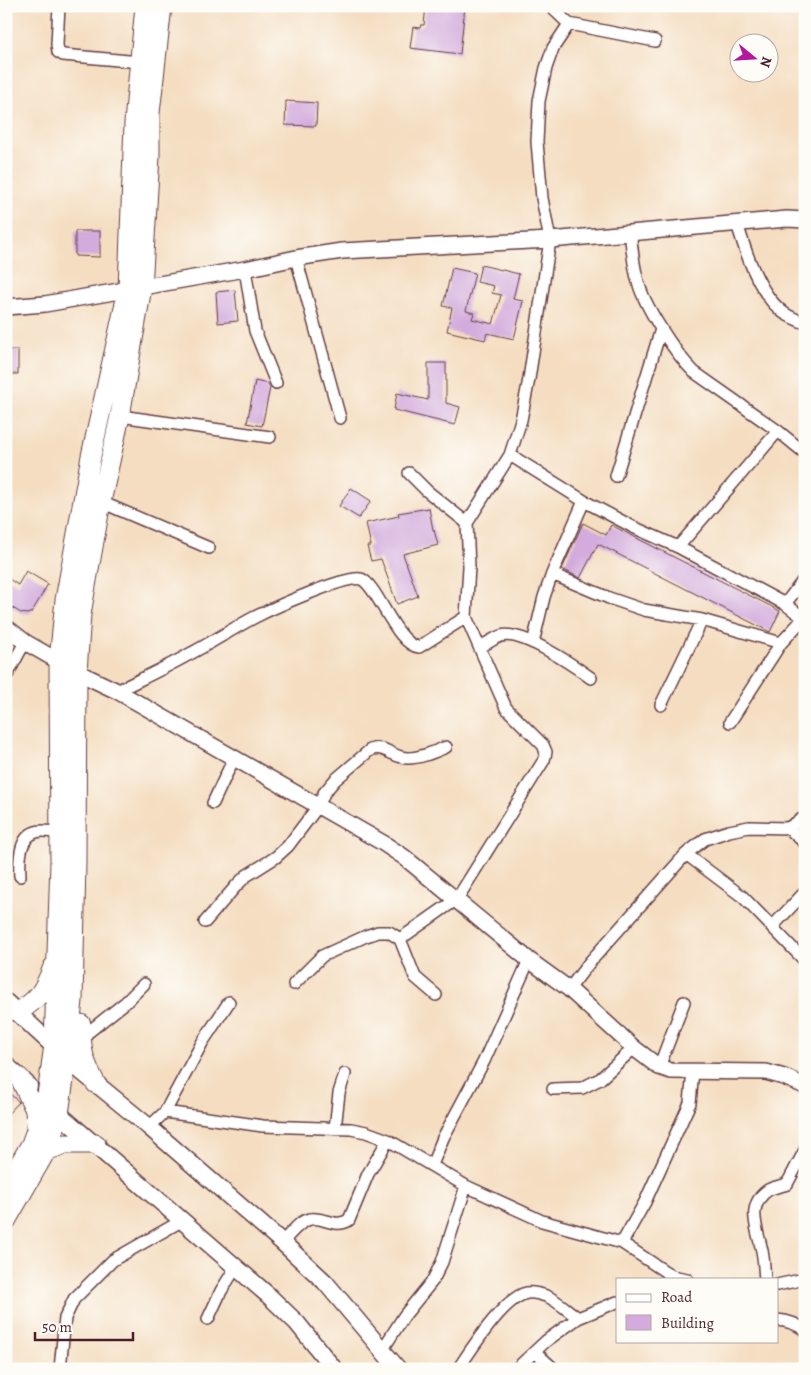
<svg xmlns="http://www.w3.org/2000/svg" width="811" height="1375" font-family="Alegreya,serif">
<rect width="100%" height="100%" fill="#fdfcf7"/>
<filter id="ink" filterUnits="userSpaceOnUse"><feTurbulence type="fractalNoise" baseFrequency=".02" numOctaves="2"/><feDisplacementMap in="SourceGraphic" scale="10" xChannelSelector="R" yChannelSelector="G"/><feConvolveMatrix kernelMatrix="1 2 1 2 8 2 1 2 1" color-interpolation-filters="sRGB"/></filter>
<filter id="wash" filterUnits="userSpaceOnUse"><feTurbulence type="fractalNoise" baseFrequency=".0096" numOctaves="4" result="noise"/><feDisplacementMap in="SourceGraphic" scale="20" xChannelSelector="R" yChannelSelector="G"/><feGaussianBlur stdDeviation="1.12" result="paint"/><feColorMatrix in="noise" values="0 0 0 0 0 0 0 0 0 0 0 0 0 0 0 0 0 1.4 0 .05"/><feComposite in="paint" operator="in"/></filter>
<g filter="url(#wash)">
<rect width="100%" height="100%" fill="#f4ddc0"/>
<g id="blocks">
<!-- building -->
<path fill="#d3acdd" d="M426,6H465L460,54L410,48L413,27L420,28L421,25H424Z
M286,101L317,103L316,126L285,125Z
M75,231H100V257L75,256Z
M481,265L519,274L513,299L523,301L514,339L487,333L485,340L447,331L452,308L443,306L452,268L475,273L466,311L474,313L472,319L493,324L501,295L492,293L494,286L477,282Z
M235,290L238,321L218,323L216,292Z
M6,350H18V374H6Z
M428,363H446V403L460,407L455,425L394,410L397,393L428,400Z
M255,381L268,384L270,388L262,426L247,423Z
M351,488L371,501L359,518L339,506Z
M429,508L433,530H434L438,545L403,554L418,596L397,604L381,559L371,561L367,546H371L366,523L399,516L398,513Z
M583,523L606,535L611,525L780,611L770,632L598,544L580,578L562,569Z
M26,571L48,584L32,612L27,614L21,613L6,604V577L18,585Z
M6,1090L19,1102L6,1116Z"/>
</g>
</g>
<g filter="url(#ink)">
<use href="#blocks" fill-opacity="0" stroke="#643c41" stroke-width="1"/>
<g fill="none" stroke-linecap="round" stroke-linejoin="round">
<defs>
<path id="minor" d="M59,6L57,44L58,52L63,55L140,62
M550,6L569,24L655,41
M569,24L553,48L546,68L539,101L537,142L542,198L550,240L529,379L521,420L510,455L584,501L633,527L678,547L785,604
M737,223C745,251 759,295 784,313C790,317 797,320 805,323
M630,232C632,247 633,263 637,278C643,305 675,353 694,372L778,431L805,453
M296,258L340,418
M245,269L255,331L276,383
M120,416L270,437
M409,473L427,491L467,523L510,455
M616,476L661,329
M584,501L552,574L609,598L644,610L702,620L781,643
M101,502L209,548
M678,547L778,431
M805,578L785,604L805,619
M533,643L544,597L552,574
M480,647C487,644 494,638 501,636C522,630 573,665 591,678
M6,677L25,642
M117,691C141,679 165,668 188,655C211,643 232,629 255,617C271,609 346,575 361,579C377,584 396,645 419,647L466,617
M661,705L702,620
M730,722L781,643L804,618
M213,803L234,758
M788,828L805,843
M686,854L743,897L805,961
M20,876C19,859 19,831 43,831C48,831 54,832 59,833
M205,922L236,886L246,876L276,857L288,846L319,805L324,793L335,780L370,750C384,744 393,758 408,758C421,758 434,752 446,747
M772,927L805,892
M400,939L415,977L436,995
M294,984L322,956L366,936L378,932H389L400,939L457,899L544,760L546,752L543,745L506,708L466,617L469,567L467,523
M569,989L589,963L686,854L705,839L729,831L749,827L788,828L805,817
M81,1038L126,1002L144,984
M659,1067L684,1002
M553,1089L582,1088L600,1079L634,1048
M165,1112L263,1126L351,1129L366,1132L388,1140
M149,1127L165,1112L202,1043L229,1002
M335,1129L339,1093L345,1074
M432,1165L443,1138L484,1061L529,960
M282,1242C290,1235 299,1221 310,1219C324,1216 335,1229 349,1220L368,1174L388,1140L466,1186L542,1221L622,1243L645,1202L690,1103L693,1071
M622,1243L672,1276L687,1279
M765,1279C764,1270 764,1260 762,1251C758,1230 745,1206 768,1190C774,1187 781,1186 787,1184L805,1150
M777,1285L805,1279
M578,1318L617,1302
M208,1319L221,1291L236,1267
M777,1320C788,1321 796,1323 805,1330
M383,1349L404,1316L433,1280L442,1262L466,1186
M535,1352L554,1369
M60,1369L65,1318L74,1299L113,1260L183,1220
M458,1369C471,1350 504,1297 527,1293C533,1292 540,1294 546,1296C557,1300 568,1311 578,1318L546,1341L516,1369"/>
<path id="tertiary" d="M6,307L45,304L245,269L296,258L342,251L550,240L787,219L805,220
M6,627L25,642L77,672L117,691L383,843L404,857L529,960L569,989L634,1048L659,1067L671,1071L766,1072L784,1077L805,1086"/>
<path id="secondary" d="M6,1002L77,1068L149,1127L282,1242L325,1282L398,1369
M6,1065L29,1086
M50,1106L268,1295L297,1323L334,1369"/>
<path id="primary" d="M18,1012C39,999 44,990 53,967
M81,1024C81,1051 83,1060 96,1084
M20,1078L35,1110L36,1127
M46,1151L65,1144H96
M6,1187L31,1144L46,1102L54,1045L60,862L59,661L65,600L91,456L128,290L134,123L145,6
M6,1221L46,1151L51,1138L59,1114L67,1058L73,1000L76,862L77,672L81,614L101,502L120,416L142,287L150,156V113L162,6"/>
</defs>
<!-- minor casing -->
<use href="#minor" stroke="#643c41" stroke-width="14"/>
<!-- tertiary casing -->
<use href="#tertiary" stroke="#643c41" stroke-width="18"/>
<!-- secondary casing -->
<use href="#secondary" stroke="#643c41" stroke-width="19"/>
<!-- primary casing -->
<use href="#primary" stroke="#643c41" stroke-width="21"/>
<!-- minor -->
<use href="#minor" stroke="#fff" stroke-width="11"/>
<!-- tertiary -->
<use href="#tertiary" stroke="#fff" stroke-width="15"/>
<!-- secondary -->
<use href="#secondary" stroke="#fff" stroke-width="16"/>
<!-- primary -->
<use href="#primary" stroke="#fff" stroke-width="19"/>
</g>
</g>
<!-- margin -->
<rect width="811" height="1375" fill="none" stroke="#fdfcf7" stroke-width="25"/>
<!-- legend -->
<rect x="616" y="1278" width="162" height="65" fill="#fdfcf7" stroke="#b5a4a5"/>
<rect x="626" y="1294" width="25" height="8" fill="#ffffff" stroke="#b5a4a5"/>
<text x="661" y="1302" font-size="15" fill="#4a1f2b">Road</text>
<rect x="626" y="1315" width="25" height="15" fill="#d3acdd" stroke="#b5a4a5"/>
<text x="661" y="1328" font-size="15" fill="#4a1f2b">Building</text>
<!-- north arrow -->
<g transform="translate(754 58) rotate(108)"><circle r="24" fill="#fdfcf7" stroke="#b5a4a5"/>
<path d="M0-4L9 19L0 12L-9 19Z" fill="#b5179e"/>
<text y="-8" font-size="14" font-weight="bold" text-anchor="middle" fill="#4a1f2b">N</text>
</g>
<!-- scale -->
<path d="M35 1332v8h98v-8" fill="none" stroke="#4a1f2b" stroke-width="2.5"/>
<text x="42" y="1332" font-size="15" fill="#4a1f2b" stroke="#fdfcf7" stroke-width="4" paint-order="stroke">50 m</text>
</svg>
